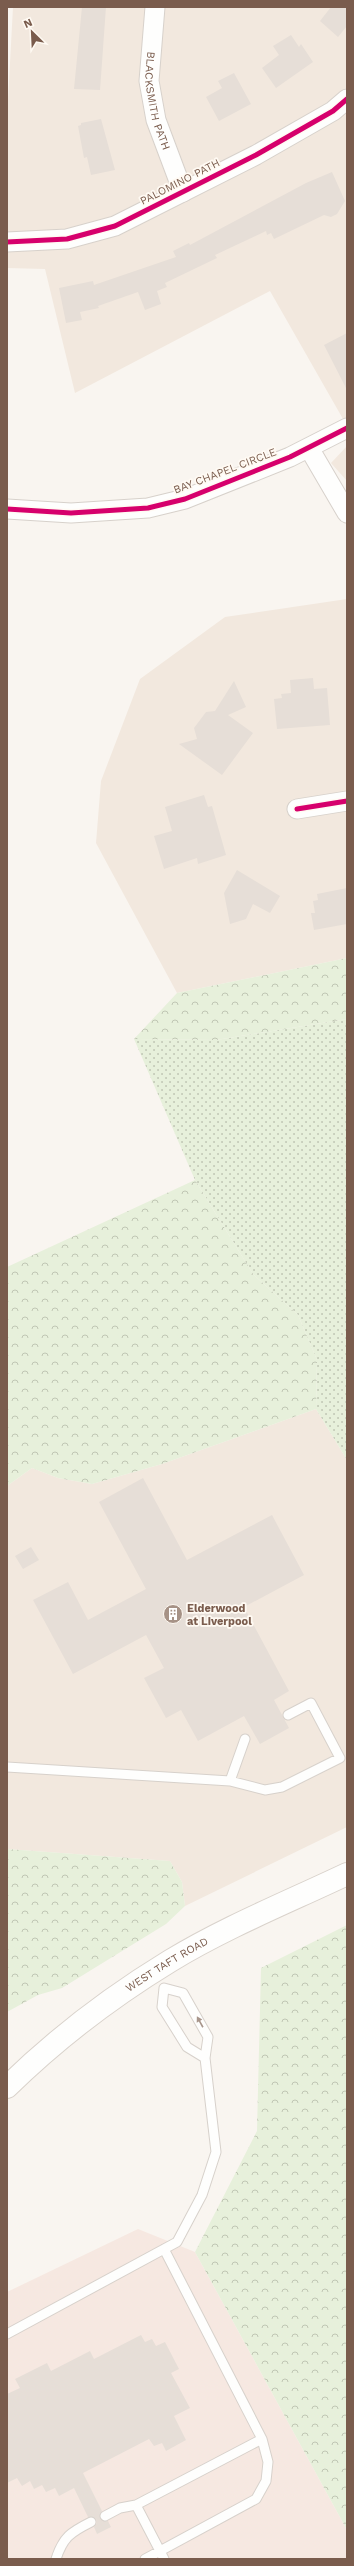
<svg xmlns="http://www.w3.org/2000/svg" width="354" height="2566" font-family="'Work Sans',sans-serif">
<defs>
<pattern id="grass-dots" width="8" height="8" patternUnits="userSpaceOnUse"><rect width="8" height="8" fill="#e7f0db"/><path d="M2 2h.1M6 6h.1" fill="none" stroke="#c0c6b4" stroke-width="1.8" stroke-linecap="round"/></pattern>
<pattern id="forest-crowns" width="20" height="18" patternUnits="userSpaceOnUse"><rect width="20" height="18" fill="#e7f0db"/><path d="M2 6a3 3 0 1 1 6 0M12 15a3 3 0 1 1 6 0" fill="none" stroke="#c0c6b4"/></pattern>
</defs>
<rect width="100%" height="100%" fill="#f9f5f0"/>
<!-- residential -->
<path fill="#f2e8de" d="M13,7H347V426L270,291L75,393L45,269L7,268V119Z
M347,446V481L331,463Z
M347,599V958L177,993L96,843L101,781L140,679L225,617Z
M316,1409L347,1460V1827L185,1906L182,1882L170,1861L7,1849V1486L32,1468L58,1478L92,1484L162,1464Z"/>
<!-- commercial -->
<path fill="#f6e8e1" d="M138,2229L195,2252L347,2530V2559H7V2292Z"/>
<!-- grass -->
<path fill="url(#grass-dots)" d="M347,1019V1460L316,1409L317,1360L298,1315L253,1274L195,1180L134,1039L216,1040Z"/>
<!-- forest -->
<path fill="url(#forest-crowns)" d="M347,958V1019L216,1040L134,1039L177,993Z
M195,1180L253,1274L298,1315L317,1360L316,1409L162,1464L92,1484L58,1478L32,1468L7,1486V1267Z
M7,1849L170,1861L182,1882L185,1906L166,1924L62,1988L38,1995L7,2012Z
M347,1925V2530L195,2252L257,2131L261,1968Z"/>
<!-- building -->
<path fill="#e6ded7" d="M82,7H106L100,90L74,89Z
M331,7H347V26L338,37L320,21Z
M291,35L299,47L301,44L313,62L276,88L262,68L279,55L273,46Z
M234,73L251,104L219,121L206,97L222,88L218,81Z
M101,119L115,170L91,175L87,157L84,158L78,126L81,125V123Z
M332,172L345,201L337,214L331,217L324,215L274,239L271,233L267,235L266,231L215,255L217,258L165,283L167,287L157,291L161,304L145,310L138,292L98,306L99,308L80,312L82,320L66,323L59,288L93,281L94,285L176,257L173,251L189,243L190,245L306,183Z
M347,333V390L324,345Z
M313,678L314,689L327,688L330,725L277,729L274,699L282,698L281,694L291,693L290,680Z
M234,681L246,707L228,715L253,733L222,775L179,744L197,739L194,728L206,712L215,711Z
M204,795L208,807L212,806L226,855L198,864L197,858L164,869L154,836L172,831L165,807Z
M237,870L280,896L270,913L253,904L246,919L230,924L224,893Z
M347,888V924L314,930L311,913H315L313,901L318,900L317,894Z
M143,1478L187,1560L272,1515L304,1575L244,1607L289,1691L274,1700L289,1728L260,1744L244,1716L198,1741L181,1710L166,1718L144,1678L164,1668L146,1635L73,1674L33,1600L68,1582L88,1620L146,1589L99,1502Z
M31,1547L39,1560L23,1569L15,1556Z
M141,2335L145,2342L152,2339L156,2346L165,2342L179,2369L171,2373L190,2408L174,2416L186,2440L166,2451L162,2443L154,2446L149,2439L83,2473L102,2511L100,2518L108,2521L111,2527L97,2534L94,2527L97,2523L96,2519L88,2517L74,2488L59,2496L55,2488L46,2492L42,2485L34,2489L30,2481L22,2486L17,2478L7,2483V2394L20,2388L15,2379L47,2363L51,2371L90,2351L94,2359Z"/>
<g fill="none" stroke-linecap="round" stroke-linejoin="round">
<defs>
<path id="service" d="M7,1767L230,1781L265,1790L282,1787L340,1758L311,1703L288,1715
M230,1781L245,1739
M164,2249L262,2439
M7,2334L177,2242L202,2195L216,2152L205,2058L208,2037L183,1993L164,1988L162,2007L187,2047L205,2058
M105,2516L120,2508L136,2505L160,2551L256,2499L266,2481L268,2462L262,2439L136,2505
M56,2559C63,2537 71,2532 91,2522
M145,2559L160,2551L164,2559"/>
<g id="minor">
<path id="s1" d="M155,7L149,81L156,120L183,192"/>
<path d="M7,242L67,239L115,226L256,155L333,111L347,99"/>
<path d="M309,448L347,513"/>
<path d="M7,509L71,513L148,508L185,499L290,457L347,428"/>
<path d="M297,809L347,801"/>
</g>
<g id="secondary">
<path id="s2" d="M7,2087C56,2039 111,1997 170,1961C226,1927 288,1902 347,1874"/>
</g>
</defs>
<!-- service casing -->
<use href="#service" stroke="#d7d1cb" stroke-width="11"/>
<!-- minor casing -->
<use href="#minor" stroke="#d7d1cb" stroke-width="21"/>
<!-- secondary casing -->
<use href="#secondary" stroke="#d9d2cb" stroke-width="24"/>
<!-- service -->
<use href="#service" stroke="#fefefd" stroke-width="9"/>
<!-- minor -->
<use href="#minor" stroke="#fefefd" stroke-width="19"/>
<!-- secondary -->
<use href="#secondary" stroke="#fefefd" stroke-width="22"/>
<defs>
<path id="cycleway" d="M7,242L67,239L115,226L256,155L333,111L347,99
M7,509L71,513L148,508L185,499L290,457L347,428
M297,809L347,801"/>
</defs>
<!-- cycleway casing -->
<use href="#cycleway" stroke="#fffaf3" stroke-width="8"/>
<!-- cycleway -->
<use href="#cycleway" stroke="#d6006c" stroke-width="5"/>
</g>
<!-- one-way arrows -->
<defs><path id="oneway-solid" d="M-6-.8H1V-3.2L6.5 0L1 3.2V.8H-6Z"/></defs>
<use fill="#a8958b" href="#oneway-solid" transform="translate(200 2022) rotate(-119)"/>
<!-- icons -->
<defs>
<symbol id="building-disc" viewBox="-11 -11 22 22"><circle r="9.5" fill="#a69286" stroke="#fffaf3"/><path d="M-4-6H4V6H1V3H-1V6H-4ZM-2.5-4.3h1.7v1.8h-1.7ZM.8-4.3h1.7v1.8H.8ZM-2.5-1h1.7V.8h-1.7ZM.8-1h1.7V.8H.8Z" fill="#fff"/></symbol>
</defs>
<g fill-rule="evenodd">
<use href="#building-disc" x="162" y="1603" width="22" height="22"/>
</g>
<g text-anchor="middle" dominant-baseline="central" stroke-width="3.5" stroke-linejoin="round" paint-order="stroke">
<!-- street labels -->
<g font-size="11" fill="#7a5c4d" stroke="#fffaf3">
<text stroke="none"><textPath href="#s1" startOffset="95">BLACKSMITH PATH</textPath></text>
<text transform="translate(180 182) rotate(-27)">PALOMINO PATH</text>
<text transform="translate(225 471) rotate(-21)">BAY CHAPEL CIRCLE</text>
<text stroke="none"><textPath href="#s2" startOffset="202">WEST TAFT ROAD</textPath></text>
</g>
<!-- poi labels -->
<g font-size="11" font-weight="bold" fill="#7a5c4d" stroke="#fffaf3" text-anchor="start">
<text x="187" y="1608">Elderwood<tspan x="187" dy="13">at Liverpool</tspan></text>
</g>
</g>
<!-- border -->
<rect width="354" height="2566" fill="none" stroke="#7a5c4d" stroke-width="16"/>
<!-- north arrow -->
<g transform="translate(32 32) rotate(336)" stroke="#fffaf3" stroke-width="3" paint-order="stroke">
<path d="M0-3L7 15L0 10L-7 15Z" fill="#7a5c4d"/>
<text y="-6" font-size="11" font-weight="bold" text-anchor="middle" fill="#7a5c4d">N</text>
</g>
</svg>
